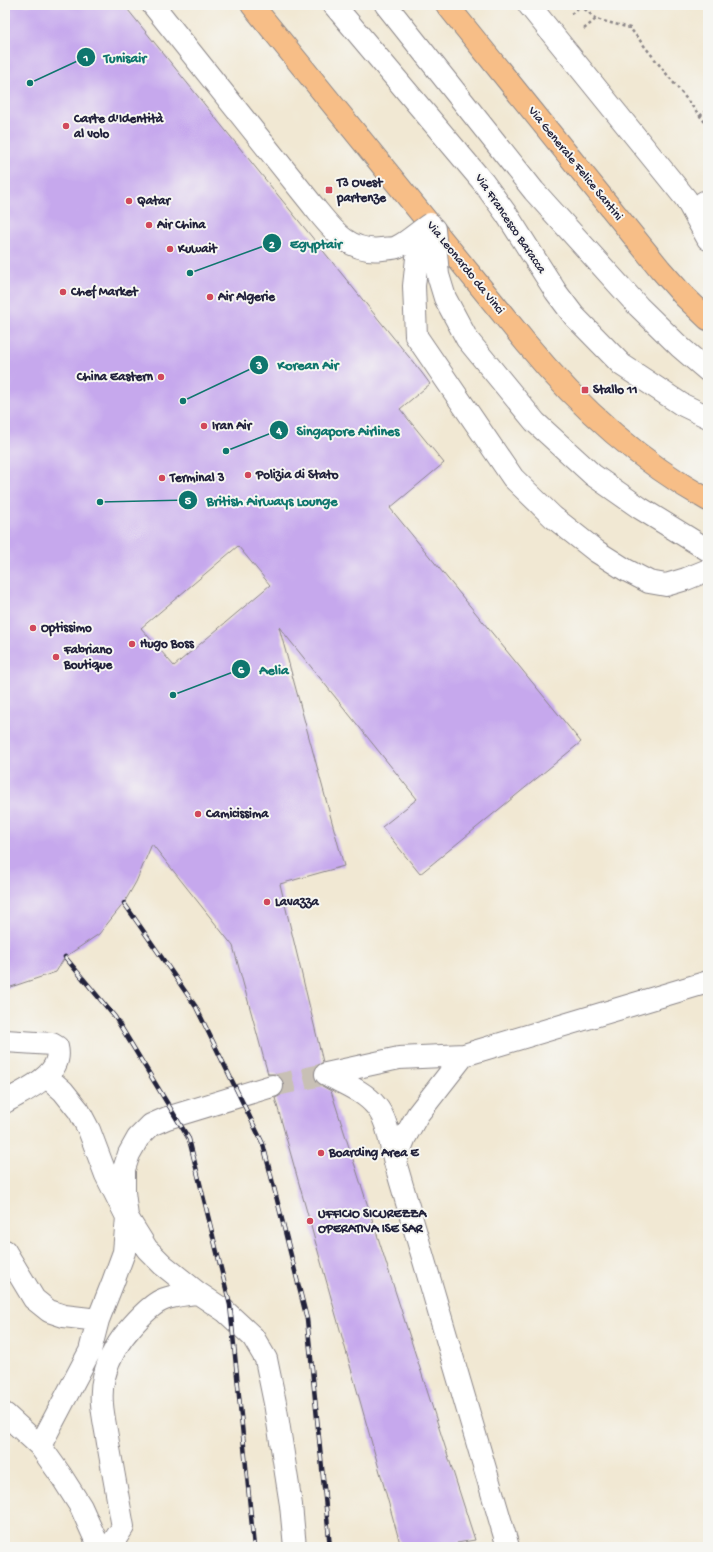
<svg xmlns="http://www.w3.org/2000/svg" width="713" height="1552" font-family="'Gochi Hand',sans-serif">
<rect width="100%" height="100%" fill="#f6f6f2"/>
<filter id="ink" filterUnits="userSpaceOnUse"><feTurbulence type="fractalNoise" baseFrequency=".025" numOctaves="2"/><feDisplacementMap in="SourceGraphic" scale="8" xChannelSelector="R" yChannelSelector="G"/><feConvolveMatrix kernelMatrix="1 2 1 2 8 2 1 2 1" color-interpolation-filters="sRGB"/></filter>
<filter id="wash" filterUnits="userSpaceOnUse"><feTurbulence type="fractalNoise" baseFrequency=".012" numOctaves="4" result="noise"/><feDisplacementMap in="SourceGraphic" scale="16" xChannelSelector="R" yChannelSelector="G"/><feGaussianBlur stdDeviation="0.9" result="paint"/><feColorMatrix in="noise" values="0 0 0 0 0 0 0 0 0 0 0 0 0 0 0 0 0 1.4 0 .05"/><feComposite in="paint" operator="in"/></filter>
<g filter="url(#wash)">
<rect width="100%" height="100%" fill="#f1e8d3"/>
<g id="blocks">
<!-- building -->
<path fill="#c6a8ed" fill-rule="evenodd" d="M5,5H124L422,373L430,384L400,409L444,463L390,508L581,742L420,874L382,827L417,799L279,627L344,866L280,884L323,1062L315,1068L314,1076L317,1083L331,1091L475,1540L457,1543L459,1547H401L275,1098L281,1095L284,1089V1082L281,1077L275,1074H268L233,946L152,844L136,882L124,903L99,934L65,957L56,972L5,989ZM238,546L270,585L174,666L141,628Z"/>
</g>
</g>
<g filter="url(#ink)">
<use href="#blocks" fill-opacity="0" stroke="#8a8587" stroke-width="1"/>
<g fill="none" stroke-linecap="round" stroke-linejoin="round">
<!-- minor-tunnel -->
<path stroke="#c8c0b5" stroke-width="22" stroke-dasharray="22 11" stroke-linecap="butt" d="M272,1086L326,1074"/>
<defs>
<path id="minor" d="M153,5L315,208
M334,5L483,182L507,215L556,292L574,316L622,365L681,404L708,417
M386,5L534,191L638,306L680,347L708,371
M529,5L686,199L708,239
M704,202L708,207
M5,1041L52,1044L57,1047C64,1075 25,1090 5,1102
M326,1074C342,1083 364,1091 376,1106C388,1120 390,1144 395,1162L508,1547
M326,1074L399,1058L464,1055L708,982
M47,1077L63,1091L79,1111L89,1130L106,1175L127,1217L147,1249L163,1265L198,1293L225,1311L253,1337L266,1359L275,1403L291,1505L295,1547
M395,1162L405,1137L418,1114L464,1055
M5,1251L34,1299L49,1311L64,1316L98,1320
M5,1414L40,1446L60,1474L81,1507L99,1547
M40,1446L90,1351L98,1320L113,1282L124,1252L127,1217L124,1192V1169L129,1154L138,1138L151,1125L167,1118L272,1086
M110,1547L123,1527C118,1499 113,1471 108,1443C105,1422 98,1399 104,1377C109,1357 119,1340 133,1325C156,1299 164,1296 198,1293"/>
<path id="major" d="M252,5L526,343C578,406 637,460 708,500
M447,5L660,269L684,296L708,319"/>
</defs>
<!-- minor casing -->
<use href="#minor" stroke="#8a8587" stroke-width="24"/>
<!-- major casing -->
<use href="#major" stroke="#8a8587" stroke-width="24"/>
<!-- path -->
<path stroke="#8a8587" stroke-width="2.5" stroke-dasharray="3 3" stroke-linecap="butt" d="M580,5L596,19
M571,14L581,6
M584,29L596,19L630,28L708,126
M700,116L708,109"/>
<!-- minor -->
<use href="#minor" stroke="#fff" stroke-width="22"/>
<!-- major -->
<use href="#major" stroke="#f7be87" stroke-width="22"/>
<defs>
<path id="rail" d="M124,903L196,1007L263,1144L307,1319L330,1547
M65,957L115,1017L189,1139L230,1305L254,1547"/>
</defs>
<!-- rail casing -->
<use href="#rail" stroke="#22223b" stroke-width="4.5"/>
<!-- rail -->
<use href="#rail" stroke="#f6f6f2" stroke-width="3" stroke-dasharray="9" stroke-linecap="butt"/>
<defs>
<path id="minor-bridge" d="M315,208C333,230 349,253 382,249C386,248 393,249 397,247C408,242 419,231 430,224
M708,550L640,508L593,475L535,422L467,339L445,298L438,275L434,229L417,258L414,286L416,336L513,478L553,517L596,551L626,570L649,582L666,585L686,579L708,570"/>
</defs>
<!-- minor-bridge casing -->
<use href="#minor-bridge" stroke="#8a8587" stroke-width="24" stroke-linecap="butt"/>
<!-- minor-bridge -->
<use href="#minor-bridge" stroke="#fff" stroke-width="22"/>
</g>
</g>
<!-- markers -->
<g fill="#d1495b" stroke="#f6f6f2" stroke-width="1.5">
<circle cx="66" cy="126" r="4"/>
<rect x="325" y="186" width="8" height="8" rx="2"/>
<circle cx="129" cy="201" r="4"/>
<circle cx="149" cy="225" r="4"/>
<circle cx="170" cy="249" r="4"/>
<circle cx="63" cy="292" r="4"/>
<circle cx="210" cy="297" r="4"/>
<circle cx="161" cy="377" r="4"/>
<rect x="581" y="386" width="8" height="8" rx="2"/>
<circle cx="204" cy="426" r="4"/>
<circle cx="248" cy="475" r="4"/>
<circle cx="162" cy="478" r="4"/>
<circle cx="33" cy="628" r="4"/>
<circle cx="132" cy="644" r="4"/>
<circle cx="56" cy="657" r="4"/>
<circle cx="198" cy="814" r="4"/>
<circle cx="267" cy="902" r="4"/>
<circle cx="321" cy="1153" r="4"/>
<circle cx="310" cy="1221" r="4"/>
</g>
<g text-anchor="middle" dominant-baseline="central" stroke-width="4" stroke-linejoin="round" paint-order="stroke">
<!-- poi labels -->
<g font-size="13" font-weight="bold" fill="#22223b" stroke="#f6f6f2" text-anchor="start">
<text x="74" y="119">Carte d'Identità<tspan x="74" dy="15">al volo</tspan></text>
<text x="337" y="183">T3 Ovest<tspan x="337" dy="15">partenze</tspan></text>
<text x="137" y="201">Qatar</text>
<text x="157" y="225">Air China</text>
<text x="178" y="249">Kuwait</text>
<text x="71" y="292">Chef Market</text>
<text x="218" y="297">Air Algerie</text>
<text x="153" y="377" text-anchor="end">China Eastern</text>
<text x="593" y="390">Stallo 11</text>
<text x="212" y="426">Iran Air</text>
<text x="256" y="475">Polizia di Stato</text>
<text x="170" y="478">Terminal 3</text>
<text x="41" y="628">Optissimo</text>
<text x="140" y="644">Hugo Boss</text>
<text x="64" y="650">Fabriano<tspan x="64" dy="15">Boutique</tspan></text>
<text x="206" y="814">Camicissima</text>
<text x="275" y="902">Lavazza</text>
<text x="329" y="1153">Boarding Area E</text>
<text x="318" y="1214">UFFICIO SICUREZZA<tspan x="318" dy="15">OPERATIVA ISE SAR</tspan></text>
</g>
<!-- street labels -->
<g font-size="13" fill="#22223b" stroke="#f6f6f2">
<text transform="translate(575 164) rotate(51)">Via Generale Felice Santini</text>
<text transform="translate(510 224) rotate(56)">Via Francesco Baracca</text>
<text transform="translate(465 268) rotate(51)">Via Leonardo da Vinci</text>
</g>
</g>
<!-- callouts -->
<path fill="none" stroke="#0f766e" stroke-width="1.5" d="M30 83L86 57M190 273L272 243M183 401L259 365M226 451L279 430M100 502L188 500M173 695L241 669"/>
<g fill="#0f766e" stroke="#f6f6f2" stroke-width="1.5">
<circle cx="30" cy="83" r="4"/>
<circle cx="190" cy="273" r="4"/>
<circle cx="183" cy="401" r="4"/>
<circle cx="226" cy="451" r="4"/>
<circle cx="100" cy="502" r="4"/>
<circle cx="173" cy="695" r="4"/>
<circle cx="86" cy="57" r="10"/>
<circle cx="272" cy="243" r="10"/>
<circle cx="259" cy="365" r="10"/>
<circle cx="279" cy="430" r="10"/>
<circle cx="188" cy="500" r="10"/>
<circle cx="241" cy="669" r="10"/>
</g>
<g font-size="12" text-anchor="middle" font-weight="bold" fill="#fff">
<text x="86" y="61">1</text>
<text x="272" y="248">2</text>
<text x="259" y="369">3</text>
<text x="279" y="434">4</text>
<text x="188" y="504">5</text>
<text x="241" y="673">6</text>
</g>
<g font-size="14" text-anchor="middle" font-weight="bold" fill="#0f766e" stroke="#f6f6f2" stroke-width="4" stroke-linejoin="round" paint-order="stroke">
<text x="125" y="62">Tunisair</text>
<text x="316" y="248">Egyptair</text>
<text x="308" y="369">Korean Air</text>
<text x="348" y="435">Singapore Airlines</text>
<text x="272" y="505">British Airways Lounge</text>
<text x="274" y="674">Aelia</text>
</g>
<!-- margin -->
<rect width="713" height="1552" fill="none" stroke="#f6f6f2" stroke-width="20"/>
</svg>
